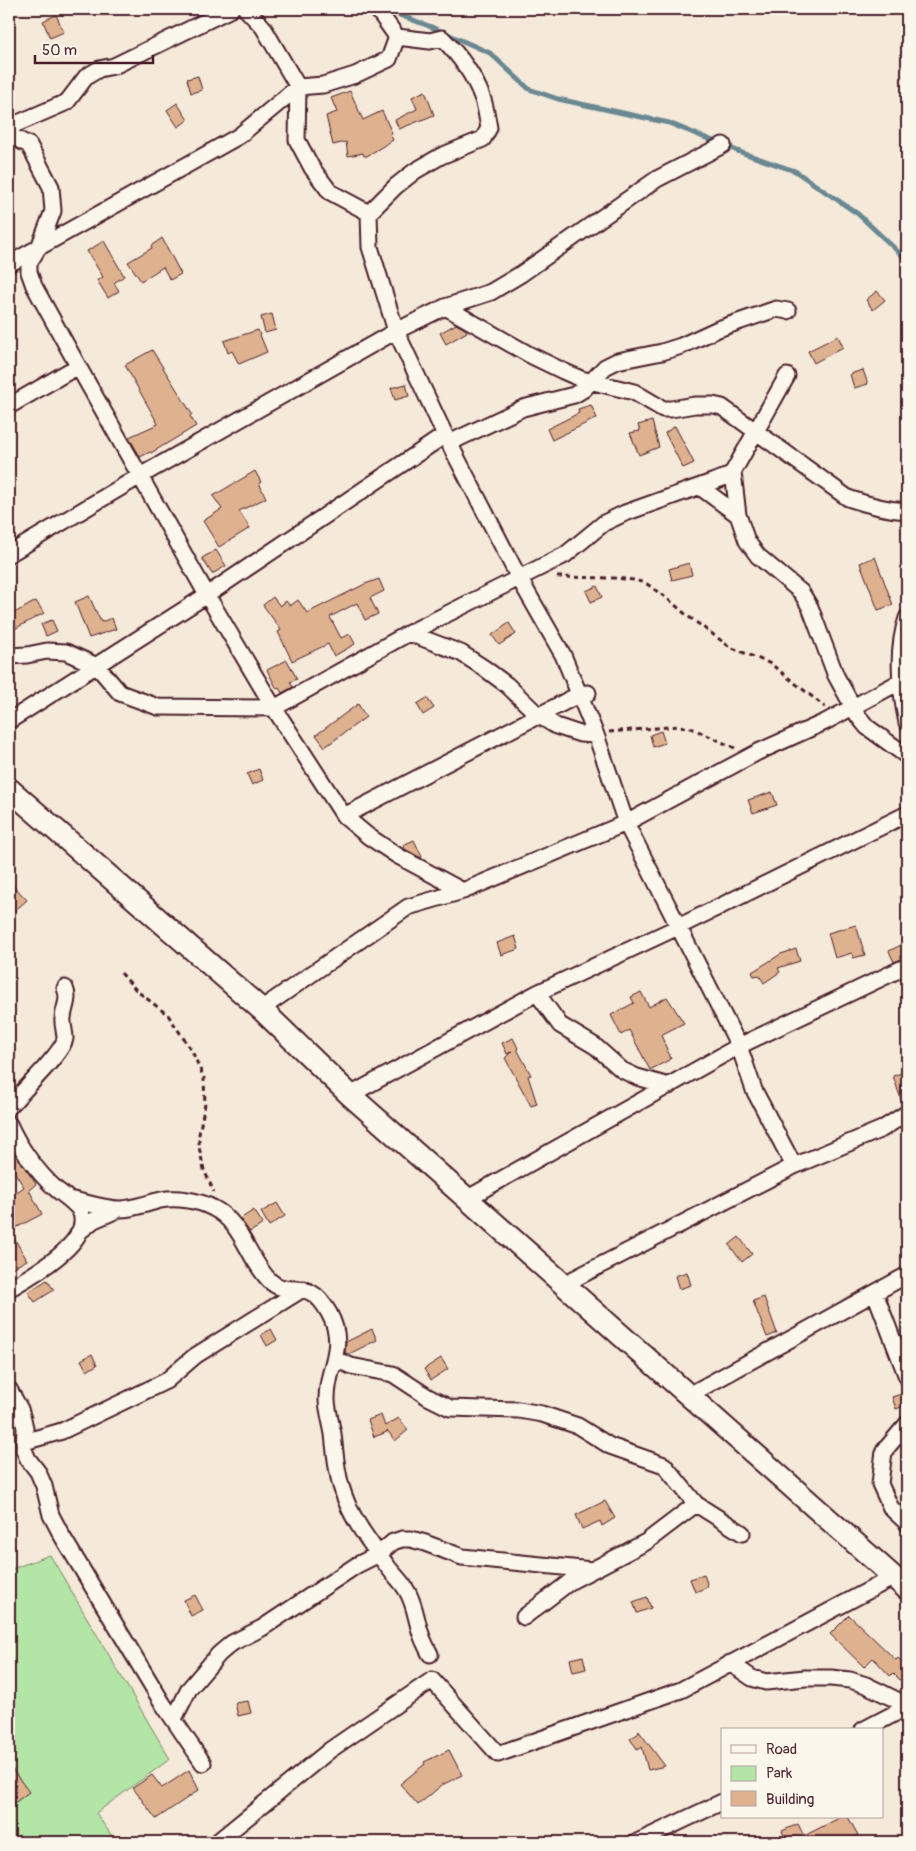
<svg xmlns="http://www.w3.org/2000/svg" width="916" height="1851" font-family="Pangolin,sans-serif">
<rect width="100%" height="100%" fill="#f5e9d9"/>
<filter id="ink" filterUnits="userSpaceOnUse"><feTurbulence type="fractalNoise" baseFrequency=".02" numOctaves="2"/><feDisplacementMap in="SourceGraphic" scale="10" xChannelSelector="R" yChannelSelector="G"/><feConvolveMatrix kernelMatrix="1 2 1 2 8 2 1 2 1" color-interpolation-filters="sRGB"/></filter>
<g filter="url(#ink)">
<!-- green -->
<path fill="#b2e5a6" stroke="#7e8268" d="M50,1555L170,1759L96,1813L116,1842H9V1570Z"/>
<g fill="none" stroke-linecap="round" stroke-linejoin="round">
<!-- stream -->
<path stroke="#698892" stroke-width="5" d="M383,9L429,26L490,53L529,89L558,99L669,123L740,152L795,171L858,214L907,260"/>
</g>
<!-- building -->
<path fill="#deb18f" stroke="#4a1f2b" d="M56,15L64,32L50,38L43,21Z
M198,76L202,90L191,93L187,79Z
M350,91L363,120L382,111L392,133L390,134L393,140L367,156H364L363,153L348,156L346,142L333,145L326,116L337,112L331,98Z
M425,91L434,115L399,129L395,120L417,109L412,97Z
M177,103L188,120L178,127L167,110Z
M162,238L181,274L170,280L163,267L141,281L128,262L152,248L151,246Z
M104,241L124,276L114,283L119,291L108,298L97,280L103,277L87,251Z
M877,291L885,300L873,310L866,300Z
M272,314L276,330L265,333L261,317Z
M456,324L465,329L467,332L446,344L440,333Z
M258,330L267,352L239,364L232,351L228,353L224,341Z
M838,336L843,347L814,363L808,351Z
M152,350L192,414L190,416L196,426L151,453L150,452L140,457L129,437L158,424L125,365Z
M863,370L868,384L854,388L850,374Z
M406,384L409,396L395,400L391,388Z
M591,405L597,418L552,440L547,429L579,413L578,409Z
M652,421L659,447L639,455L630,433L640,431L638,425Z
M675,426L694,463L683,468L665,433Z
M255,471L261,482L259,483L266,498L239,511L250,528L219,547L203,521L222,509L213,496Z
M216,550L226,566L212,574L202,558Z
M875,557L893,605L878,610L860,563Z
M689,563L692,575L672,580L669,569Z
M379,579L384,591L370,598L378,614L365,620L357,603L330,617L341,638L350,634L355,644L334,656L328,644L292,661L278,632L281,630L263,605L273,597L280,606L286,601L290,606L298,600L307,613L365,584Z
M597,586L602,597L591,602L586,591Z
M89,596L101,622L112,618L116,629L89,638L75,602Z
M36,601L44,613L9,632V616Z
M52,620L57,631L46,636L41,624Z
M509,623L516,634L499,645L492,635Z
M287,660L297,679L290,682L293,687L282,693L279,688L277,689L267,670Z
M427,698L434,708L423,715L417,704Z
M358,704L366,717L325,747L316,735Z
M661,731L665,743L653,747L650,735Z
M259,769L263,780L252,785L247,774Z
M772,792L777,805L753,813L748,800Z
M414,840L422,857L421,858L405,849L403,845Z
M9,881L27,900L9,916Z
M856,925L865,955L853,958L852,953L835,958L828,933Z
M515,936L519,949L501,955L497,943Z
M907,942V957L894,962L889,951Z
M796,949L800,961L778,968L780,972L764,983L759,975L754,976L752,972L781,954Z
M641,992L649,1007L667,997L684,1023L661,1035L671,1059L650,1070L629,1030L621,1035L611,1015L634,1003L631,997Z
M513,1038L518,1048L517,1049L531,1075L528,1076L537,1104L531,1106L505,1058L512,1051L507,1054L502,1043Z
M907,1071V1104L903,1105L893,1076Z
M9,1144L36,1184L29,1190L42,1214L10,1231L27,1260L9,1270V1197L24,1187L9,1164Z
M277,1203L285,1216L269,1226L261,1212Z
M254,1210L263,1224L250,1232L240,1219Z
M739,1237L752,1254L742,1262L729,1245Z
M687,1272L691,1285L679,1289L675,1276Z
M47,1280L54,1290L35,1302L28,1292Z
M764,1297L777,1333L767,1337L753,1301Z
M271,1329L277,1340L267,1346L261,1335Z
M372,1329L377,1340L349,1354L345,1353L346,1342Z
M92,1354L97,1365L87,1371L81,1360Z
M441,1358L448,1369L431,1380L424,1369Z
M907,1392V1405L896,1409L892,1397Z
M381,1415L385,1426L399,1418L408,1430L395,1441L387,1430V1432L374,1437L368,1420Z
M605,1501L615,1518L602,1526L600,1521L582,1529L576,1515Z
M704,1574L708,1587L695,1592L690,1579Z
M195,1595L203,1610L191,1616L184,1600Z
M647,1597L651,1608L637,1613L633,1602Z
M849,1615L896,1660L898,1658L907,1667V1687L893,1673L890,1676L873,1658L864,1667L830,1634Z
M583,1656L586,1669L573,1672L570,1659Z
M248,1701L251,1713L238,1716L235,1703Z
M638,1730L665,1766L648,1770L642,1747L638,1750L630,1739L639,1733Z
M449,1750L462,1775L442,1785L418,1805L400,1784L425,1764L424,1762Z
M9,1765L29,1792L9,1807Z
M189,1770L199,1790L156,1819L133,1788L152,1775L162,1788Z
M841,1817H848L858,1835L846,1842H787L782,1831L798,1824L804,1836Z"/>
<g fill="none" stroke-linecap="round" stroke-linejoin="round">
<defs>
<path id="minor" d="M9,127L67,102L86,77L99,69L114,66L231,9
M9,135L29,145L51,187L53,211L40,245L29,263V272L34,286L78,366L207,595L274,708L344,816L368,836L398,856L463,891
M723,145L657,179L521,274L491,292L445,307L396,331L445,435L519,578L563,655L596,735L626,823L739,1046L754,1090L794,1166
M369,213L396,186L415,171L441,156L483,139L489,128C487,118 486,107 482,97C474,75 459,55 442,38L430,41L397,37
M9,264L239,136L298,87L323,85L355,75L389,59L397,37L377,9
M445,307L530,355L563,371L581,379L634,392L663,409H671L695,405H713L722,407L848,498C868,505 886,510 907,511
M9,406L78,366
M449,443L523,408L574,395L584,389L605,367L617,361L662,352L681,346L718,329L776,309L788,311
M733,472L738,515L747,541L758,556L801,592L810,607L836,676L858,716L867,727L907,756
M700,487L738,515
M9,554L140,476L396,331L370,247L369,213L330,192L312,168L297,140L298,87L263,27L246,9
M907,618C896,650 900,690 907,723
M409,633L461,653L484,668L507,685L538,715L556,726L580,734L596,735
M9,656L27,655L47,651L66,652L97,666L120,693L158,707L274,708L409,633L565,555L604,523L625,513L726,477L733,472L787,376
M9,721L207,595L445,435
M344,816L580,694L588,693
M537,993L560,1025L595,1046L622,1070L637,1077L669,1086
M261,1009L408,907L463,891L626,823L758,752L825,722L907,678
M350,1095L537,993L678,927L907,814
M9,1107C20,1093 64,1052 65,1038C65,1031 62,1025 63,1018C64,1006 70,1000 65,988
M9,1124C19,1147 37,1172 56,1189C63,1195 73,1201 79,1209C98,1240 29,1277 9,1289
M468,1198L739,1046L907,966
M69,1199C85,1202 103,1209 120,1209C134,1209 147,1203 161,1200C176,1197 198,1200 213,1208C243,1223 247,1258 270,1281C289,1299 308,1274 329,1313C348,1348 326,1366 327,1401C328,1412 331,1423 333,1434C335,1452 336,1469 341,1486C350,1518 369,1541 388,1567C394,1575 402,1582 407,1591C415,1604 416,1620 421,1634C423,1641 427,1648 430,1654
M78,1233L94,1220L117,1210
M564,1284L794,1166L882,1129L907,1113
M875,1293L907,1377
M335,1359L351,1366L393,1374L428,1397L450,1408L519,1410L542,1414L578,1426L610,1446L664,1465L696,1504L742,1533
M9,1389L20,1409L23,1419L25,1428L24,1450L28,1459L38,1472L44,1486L51,1515L62,1536L163,1704L203,1763
M689,1395L907,1275
M907,1424L884,1451L880,1484L891,1508L907,1523
M24,1442L62,1431L166,1381L195,1356L303,1289
M524,1617L571,1581L646,1542L696,1504
M730,1663L752,1678L766,1682L805,1678H831L850,1680L866,1685L907,1705
M174,1719L189,1689L219,1654L232,1643L262,1628L357,1565L379,1554L393,1542L402,1539H411L425,1543L462,1557L592,1570
M863,1730L907,1707
M217,1842L330,1750L432,1680L498,1754L681,1690L894,1577
M637,1842L722,1802"/>
<path id="secondary" d="M9,789L261,1009L350,1095L907,1589"/>
</defs>
<!-- minor casing -->
<use href="#minor" stroke="#4a1f2b" stroke-width="19"/>
<!-- secondary casing -->
<use href="#secondary" stroke="#4a1f2b" stroke-width="25"/>
<!-- path -->
<path stroke="#4a1f2b" stroke-width="3" stroke-dasharray="5 4" stroke-linecap="butt" d="M557,577L614,578L635,580L647,584L669,600L689,617L730,647L771,664L825,707
M609,732L679,726L691,728L735,748
M121,973L137,991L168,1015L192,1051L204,1078L205,1104L199,1134V1147L204,1170L214,1192"/>
<!-- minor -->
<use href="#minor" stroke="#fbf7ec" stroke-width="15"/>
<!-- secondary -->
<use href="#secondary" stroke="#fbf7ec" stroke-width="21"/>
</g>
</g>
<!-- margin -->
<rect width="916" height="1851" fill="none" stroke="#fbf7ec" stroke-width="30"/>
<rect x="15" y="15" width="886" height="1821" fill="none" stroke="#4a1f2b" stroke-width="2" filter="url(#ink)"/>
<!-- legend -->
<rect x="721" y="1728" width="162" height="90" fill="#fbf7ec" stroke="#b4a19f"/>
<rect x="731" y="1745" width="25" height="8" fill="#fbf7ec" stroke="#b4a19f"/>
<text x="766" y="1754" font-size="15" fill="#4a1f2b">Road</text>
<rect x="731" y="1766" width="25" height="15" fill="#b2e5a6" stroke="#b4a19f"/>
<text x="766" y="1778" font-size="15" fill="#4a1f2b">Park</text>
<rect x="731" y="1791" width="25" height="15" fill="#deb18f" stroke="#b4a19f"/>
<text x="766" y="1804" font-size="15" fill="#4a1f2b">Building</text>
<!-- scale -->
<path d="M35 55v8h118v-8" fill="none" stroke="#4a1f2b" stroke-width="2.5"/>
<text x="42" y="55" font-size="15" fill="#4a1f2b" stroke="#fbf7ec" stroke-width="4" paint-order="stroke">50 m</text>
</svg>
